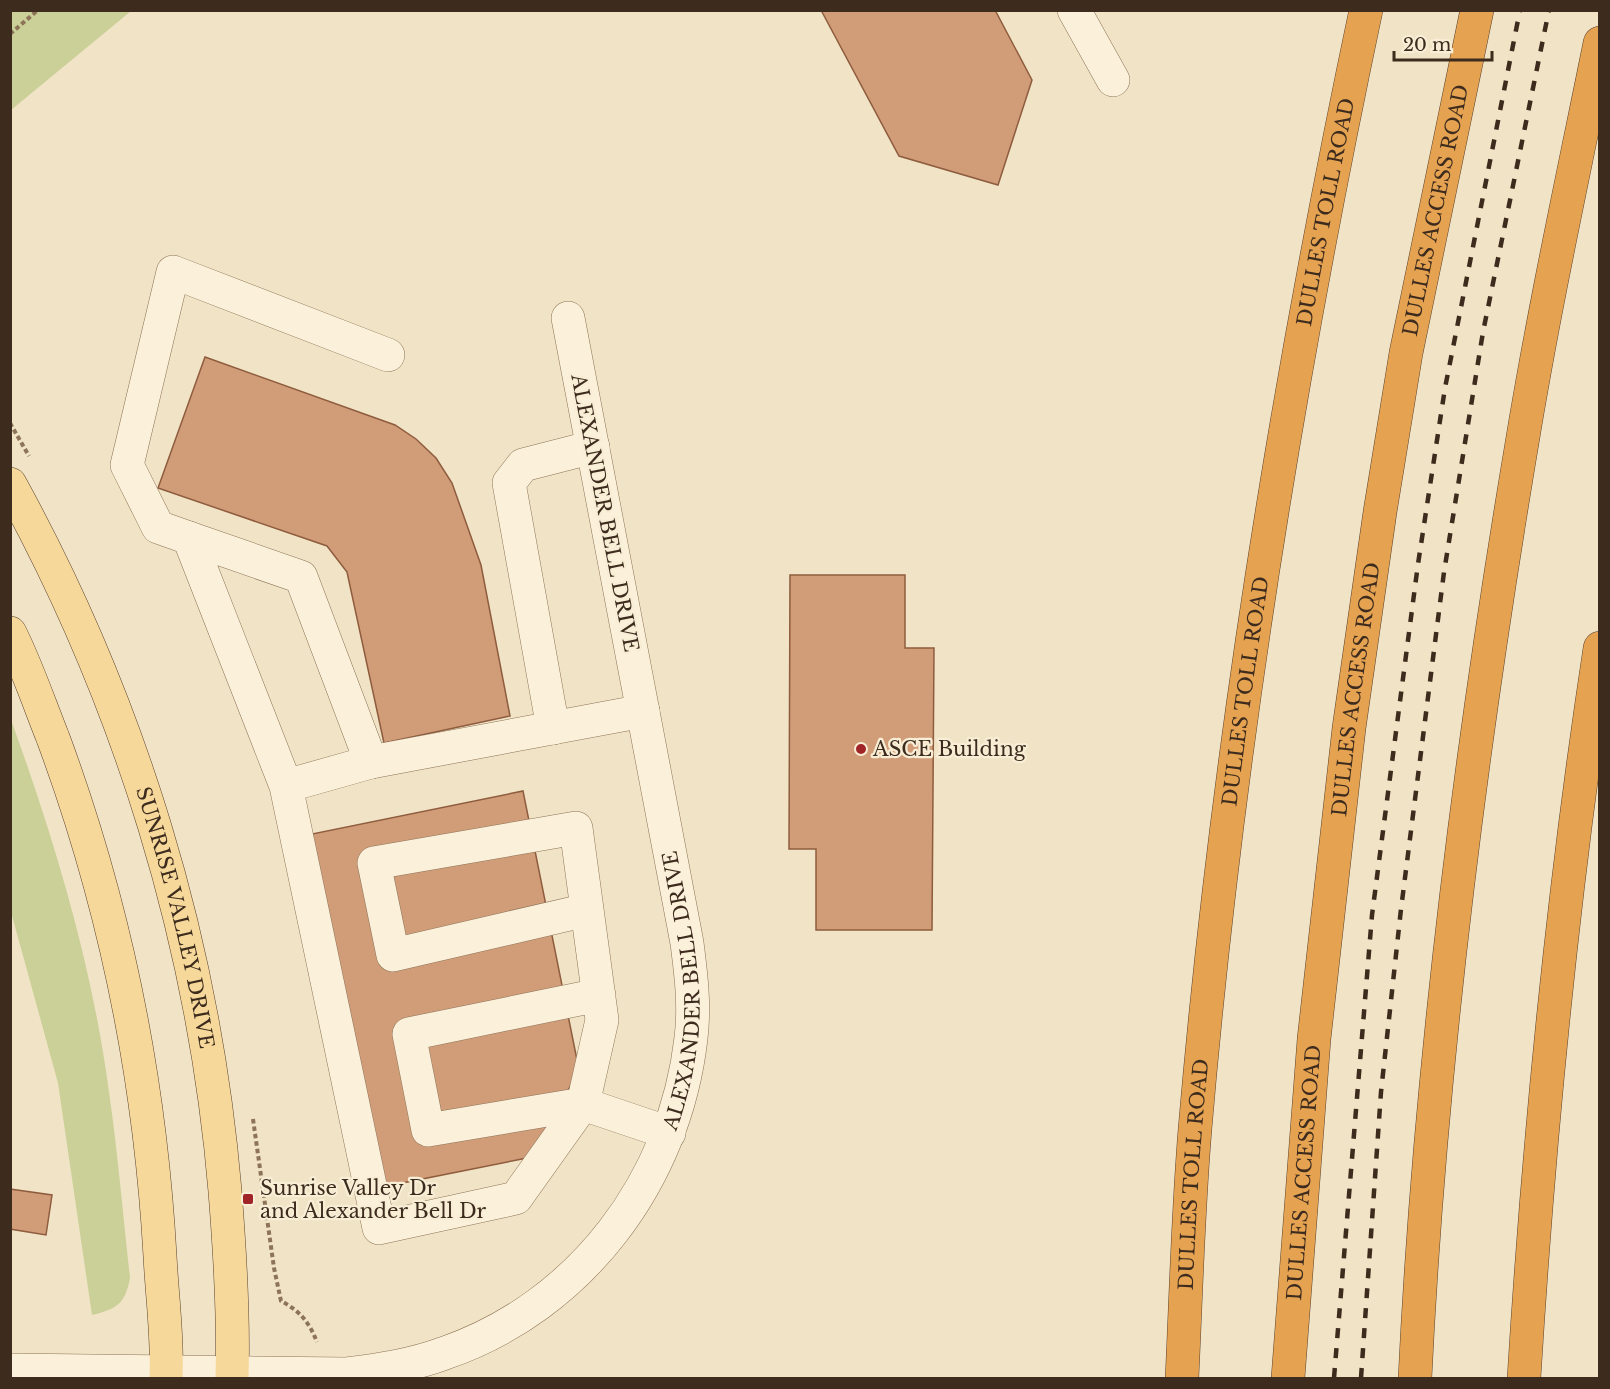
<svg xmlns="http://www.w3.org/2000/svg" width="1610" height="1389" font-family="'Libre Baskerville',serif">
<rect width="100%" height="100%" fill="#f1e3c5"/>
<!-- green -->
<path fill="#cad098" d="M11,10H131V11L11,110Z
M10,717C54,838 92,964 109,1092C118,1154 123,1216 130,1278C125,1304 117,1309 92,1315L58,1083L11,912Z"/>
<!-- building -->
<path fill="#d19c78" stroke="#8e5c3e" stroke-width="1.5" d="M821,10H995L1032,80L998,185L899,156Z
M205,357L395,425L416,439L436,458L452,483L481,565L510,716L384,743L347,572L327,546L158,488Z
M790,575H905V648H934L932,930H816V849H789Z
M523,791L579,1070L532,1157L382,1187L312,834Z
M10,1189L52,1195L46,1235L10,1229Z"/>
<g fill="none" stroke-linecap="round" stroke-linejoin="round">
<defs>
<g id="minor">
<path d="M1074,10L1113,80"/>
<path d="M189,538L158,527L127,465L173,272L388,355"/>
<path d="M553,728L509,483L523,465L593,447"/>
<path d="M371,762L643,711"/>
<path d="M286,786L371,762L301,577L189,538L286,786L379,1228L516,1198L583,1104L669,1133"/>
<path d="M587,910L393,955L374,863L576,828L602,1020L583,1104L428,1130L409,1034L599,995"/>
<path id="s1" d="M10,1370L347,1374C380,1370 413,1365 445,1353C581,1306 675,1180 691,1038C695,1006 691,974 687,943L568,318"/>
</g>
<g id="major">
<path id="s2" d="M10,484C130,702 204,943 225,1191C230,1253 234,1316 232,1378"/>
<path d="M10,633C27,667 39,703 53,738C115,905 150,1078 160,1256C162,1296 168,1338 166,1378"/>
</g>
<g id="highway">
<path id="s3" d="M1182,1378C1186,1295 1188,1212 1195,1129C1227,753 1288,379 1366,10"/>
<path id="s4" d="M1288,1378L1314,1039L1349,728L1380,512L1406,353L1477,10"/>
<path d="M1415,1378C1430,1065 1470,752 1522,443C1544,309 1573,176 1600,43"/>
<path d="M1524,1378C1539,1134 1563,890 1600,648"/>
</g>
</defs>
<!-- minor casing -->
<use href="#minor" stroke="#8d7459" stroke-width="34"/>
<!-- major casing -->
<use href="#major" stroke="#5b422e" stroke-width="34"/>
<!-- highway casing -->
<use href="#highway" stroke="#5b422e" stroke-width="34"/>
<!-- path -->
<path stroke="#8d7459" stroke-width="4" stroke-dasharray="4.5 3" stroke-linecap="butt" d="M10,34L38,10
M10,423L29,456
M253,1119L274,1268L281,1301C300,1311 309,1322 317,1342"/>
<!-- minor -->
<use href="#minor" stroke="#fbf0d9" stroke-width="33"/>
<!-- major -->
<use href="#major" stroke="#f6d89b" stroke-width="33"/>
<!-- highway -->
<use href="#highway" stroke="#e5a251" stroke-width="33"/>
<!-- rail -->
<path stroke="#3d2c1e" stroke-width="4.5" stroke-dasharray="10 10" stroke-linecap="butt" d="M1334,1378L1372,915L1418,564L1445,388L1520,10
M1361,1378L1381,1092L1401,909L1444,572L1483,332L1549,10"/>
</g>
<!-- markers -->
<g fill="#a02528" stroke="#f8edd5" stroke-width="2">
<circle cx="861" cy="749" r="6"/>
<rect x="242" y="1193" width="12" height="12" rx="3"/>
</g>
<g text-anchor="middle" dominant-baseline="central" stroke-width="4.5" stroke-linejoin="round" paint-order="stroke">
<!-- street labels -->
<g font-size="20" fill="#3d2c1e" stroke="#f8edd5">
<text stroke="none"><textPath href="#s3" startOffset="1176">DULLES TOLL ROAD</textPath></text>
<text stroke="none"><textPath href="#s4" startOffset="1178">DULLES ACCESS ROAD</textPath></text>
<text transform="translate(605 513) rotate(79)">ALEXANDER BELL DRIVE</text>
<text stroke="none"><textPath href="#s3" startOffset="690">DULLES TOLL ROAD</textPath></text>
<text stroke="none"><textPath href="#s4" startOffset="692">DULLES ACCESS ROAD</textPath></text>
<text stroke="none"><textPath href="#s2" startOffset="466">SUNRISE VALLEY DRIVE</textPath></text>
<text stroke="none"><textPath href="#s1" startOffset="906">ALEXANDER BELL DRIVE</textPath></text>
<text stroke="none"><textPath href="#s3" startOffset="204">DULLES TOLL ROAD</textPath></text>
<text stroke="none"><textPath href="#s4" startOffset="206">DULLES ACCESS ROAD</textPath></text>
</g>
<!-- poi labels -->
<g font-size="20" fill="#3d2c1e" stroke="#f8edd5" text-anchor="start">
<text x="873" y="749">ASCE Building</text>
<text x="260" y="1188">Sunrise Valley Dr<tspan x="260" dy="23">and Alexander Bell Dr</tspan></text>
</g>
</g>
<!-- border -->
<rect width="1610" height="1389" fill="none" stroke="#3d2c1e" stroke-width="24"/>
<!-- scale -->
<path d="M1394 51v9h98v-9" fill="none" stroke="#3d2c1e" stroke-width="3"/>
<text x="1403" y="51" font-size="18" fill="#3d2c1e" stroke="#f8edd5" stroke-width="4.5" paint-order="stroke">20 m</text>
</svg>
